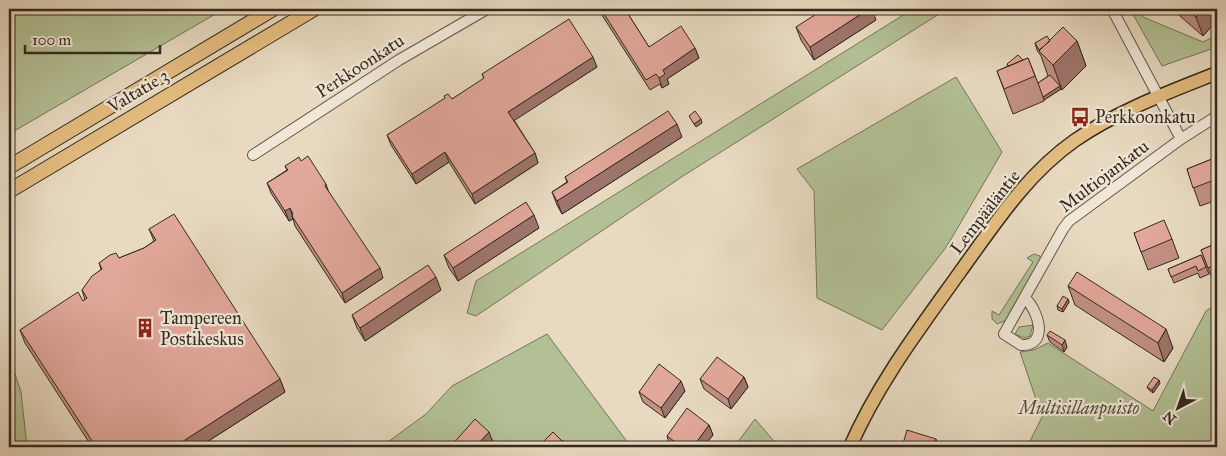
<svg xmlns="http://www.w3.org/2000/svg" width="1226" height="456" font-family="'IM FELL Great Primer',serif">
<rect width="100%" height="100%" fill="#e8dac1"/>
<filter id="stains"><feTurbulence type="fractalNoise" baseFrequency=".004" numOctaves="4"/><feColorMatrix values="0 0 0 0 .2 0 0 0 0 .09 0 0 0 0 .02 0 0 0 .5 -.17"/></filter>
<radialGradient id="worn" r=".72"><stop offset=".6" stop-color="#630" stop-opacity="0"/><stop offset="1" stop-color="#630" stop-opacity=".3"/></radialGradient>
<!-- green -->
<path fill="#b3c095" stroke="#74755a" d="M9,9H224L9,134Z
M913,9H947L683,176L476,316L467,313L476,281Z
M1130,9H1138L1143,17L1203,42L1217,35V47L1162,66Z
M956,77L1002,152L947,246L882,330L817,298L814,191L797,169Z
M1034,254L1040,256V260L1007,320L997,324L992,319V311L999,315L1033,262L1027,258Z
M1217,303V447H1027L1042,417L1020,352L1034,350L1048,343L1153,411L1206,311Z
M1033,325L1030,336L1024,338L1015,334L1019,327Z
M547,334L631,447H571L563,440L555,447L531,444L530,447H498L481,426L448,447H381L426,414L452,386Z
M9,356L21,392L27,447H9Z
M755,419L779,447H734Z"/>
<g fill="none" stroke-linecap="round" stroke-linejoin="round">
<defs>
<path id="minor" d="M1112,9L1181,139
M253,155L399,60L487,9
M1025,298C1038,310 1050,346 1021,345L1004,334L1063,229L1069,221L1181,139L1217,116"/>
<path id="major" d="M850,447C878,383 920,328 960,272C994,225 1026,175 1074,141C1117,111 1169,92 1217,73"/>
<path id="highway" d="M9,167L273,9
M9,191L314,9"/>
</defs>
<!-- minor casing -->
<use href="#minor" stroke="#615647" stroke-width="12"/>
<!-- major casing -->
<use href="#major" stroke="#342a1e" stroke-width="15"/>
<!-- highway casing -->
<use href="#highway" stroke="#342a1e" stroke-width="16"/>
<!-- minor -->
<use href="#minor" stroke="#f0e7d7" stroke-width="10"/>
<!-- major -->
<use href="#major" stroke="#e4bd80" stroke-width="12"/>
<!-- highway -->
<use href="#highway" stroke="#e4bd80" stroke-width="14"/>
</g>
<!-- wall -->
<path fill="#c29084" stroke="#342a1e" d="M599,9H625L649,47L695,48L699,58L667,79L669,84L662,88L660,84L650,90L600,12Z
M1172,9H1217V20L1203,36Z
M876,20L814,60L801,40L796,27Z
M1050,41H1077L1086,66L1062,90L1061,89L1044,100V101L1013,114L997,71L1008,66L1007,64L1023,60L1028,58L1038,83L1048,76L1041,56L1037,50L1035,43Z
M597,67L514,120L535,153L538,163L475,204L449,162L416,184L391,145L387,135L452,99L484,79L482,74Z
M682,137L562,214L557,205L552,192L567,182L565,177Z
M1217,157V200L1200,206L1187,169Z
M301,161L326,184L329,193L383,278L345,303L295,226L293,219L289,221L271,193L267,183L287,170L285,166Z
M539,228L458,281L449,268L444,255Z
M149,229L280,379L285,392L199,447H92L25,343L20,330L83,301L85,300L82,290L101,269L99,263L119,258L144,248L154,241Z
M1134,233L1172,239L1179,258L1148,270Z
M1217,243V286H1215L1201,250Z
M1201,255L1209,274L1200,278L1198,273L1174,283L1168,269Z
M1068,286L1173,348L1164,362L1075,305Z
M441,290L365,341L357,328L352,315Z
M1068,299L1069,302L1063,312L1058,310L1057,306Z
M1047,335L1067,347L1064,352L1050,342Z
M744,377L748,387L731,409L704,389L700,379Z
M1160,383L1153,393L1149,390L1147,387Z
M685,391L665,418L643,402L639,392Z
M709,425L713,435L703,447H672L670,446L667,436Z"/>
<!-- shaded-wall -->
<path fill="#9e756c" stroke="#342a1e" d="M869,9H872L876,20L814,60L810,47Z
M1204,9H1217V20L1203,36L1196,17Z
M1077,41L1086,66L1062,90L1053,65Z
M695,48L699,58L667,79L669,84L662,88L659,78L663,70Z
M593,57L597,67L512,122L508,112Z
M1060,86L1061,89L1044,100L1043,97Z
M701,119L702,123L696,127L694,124Z
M677,124L682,137L562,214L557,201Z
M445,152L449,162L416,184L412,174Z
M535,153L538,163L475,204L472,194Z
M290,208L293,218L292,216L293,219L289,221L285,211Z
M534,215L539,228L458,281L453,268Z
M380,268L383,278L345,303L342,293Z
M436,277L441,290L365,341L360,328Z
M1068,299L1069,302L1063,312L1062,309Z
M1166,329L1173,348L1164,362L1158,343Z
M1065,340L1067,347L1064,352L1062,345Z
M744,377L748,387L731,409L728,399Z
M280,379L285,392L199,447H174Z
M1159,380L1160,383L1153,393L1152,390Z
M681,381L685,391L665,418L661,408Z
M709,425L713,435L703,447H693Z
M489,432L494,445L492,447H475Z
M936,439L937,442L935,447H933Z"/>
<!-- building -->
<path fill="#e1a79a" stroke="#342a1e" d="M601,9H625L649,47L681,26L695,48L663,70L665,74L659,78L656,74L646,80Z
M824,9H869L810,47L796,27Z
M1186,9H1204L1196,17Z
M569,19L593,57L508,112L535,153L472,194L445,152L412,174L387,135L445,98L444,96L448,94L452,99L484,78L482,74Z
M1063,27L1077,41L1053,65L1039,51Z
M1047,36L1050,41L1039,50L1035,43Z
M1018,55L1023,60L1009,66L1007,64Z
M1028,58L1035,76L1004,89L997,71Z
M1050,75L1060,86L1043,97L1038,83Z
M668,111L677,124L557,201L552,192L568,182L565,177Z
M695,111L701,119L694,124L689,116Z
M308,156L326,184L325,186L380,268L342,293L292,216L293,214L290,208L285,211L267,183L288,170L285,166L299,157L301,161Z
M1217,157V179L1193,188L1187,169Z
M526,202L534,215L453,268L444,255Z
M174,214L280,379L174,447H96L20,330L78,292L83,301L87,298L82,290L92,276L102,269L99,263L110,255L116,253L119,258L144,248L156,240L149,229Z
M1164,220L1172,239L1141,252L1134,233Z
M1217,243V264L1208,268L1201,250Z
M1201,255L1206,267L1198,271L1196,266L1171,277L1168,269Z
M428,265L436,277L360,328L352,315Z
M1077,272L1166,329L1158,343L1068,286Z
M1063,296L1068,299L1062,309L1057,306Z
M1050,331L1065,340L1062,345L1047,335Z
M717,357L744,377L728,399L700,379Z
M659,364L681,381L661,408L639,392Z
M1154,377L1159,380L1152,390L1147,387Z
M687,408L709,425L693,447H682L667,436Z
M475,419L489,432L475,447H450Z
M907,430L936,439L933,447H902Z
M553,432L568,447H544L541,444Z"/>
<!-- icons -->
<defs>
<symbol id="bus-bare" viewBox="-9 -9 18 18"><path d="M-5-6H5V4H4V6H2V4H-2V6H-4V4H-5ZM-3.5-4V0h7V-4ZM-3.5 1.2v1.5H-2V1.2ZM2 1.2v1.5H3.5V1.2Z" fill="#8f2418" stroke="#f0e7d7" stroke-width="2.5" paint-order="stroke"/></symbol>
<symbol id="building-bare" viewBox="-9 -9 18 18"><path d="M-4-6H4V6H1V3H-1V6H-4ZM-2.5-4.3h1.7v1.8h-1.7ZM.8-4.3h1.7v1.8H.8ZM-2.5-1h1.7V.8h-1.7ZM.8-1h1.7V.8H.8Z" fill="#8f2418" stroke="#f0e7d7" stroke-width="2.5" paint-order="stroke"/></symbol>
</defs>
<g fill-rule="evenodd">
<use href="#bus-bare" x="1066" y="103" width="28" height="28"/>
<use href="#building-bare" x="131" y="314" width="28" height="28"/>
</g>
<g text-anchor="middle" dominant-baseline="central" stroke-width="4.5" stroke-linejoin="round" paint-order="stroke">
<!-- street labels -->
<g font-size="18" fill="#342a1e" stroke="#f0e7d7">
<text transform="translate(360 66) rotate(-33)">Perkkoonkatu</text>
<text transform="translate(138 91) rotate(-31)">Valtatie 3</text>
<text transform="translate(1104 176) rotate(-37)">Multiojankatu</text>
<text transform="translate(985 212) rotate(-52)">Lempääläntie</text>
</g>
<!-- poi labels -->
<g font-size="18" fill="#342a1e" stroke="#f0e7d7" text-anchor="start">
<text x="1095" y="117">Perkkoonkatu</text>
<text x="160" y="318">Tampereen<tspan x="160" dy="21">Postikeskus</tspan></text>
</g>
<!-- park labels -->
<g font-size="18" font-style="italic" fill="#54503c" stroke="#f0e7d7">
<text x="1079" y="408">Multisillanpuisto</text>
</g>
</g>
<!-- margin -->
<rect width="1226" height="456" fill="none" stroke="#e8dac1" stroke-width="30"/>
<rect x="10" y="10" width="1206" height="436" fill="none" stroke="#342a1e" stroke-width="2.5"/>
<rect x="15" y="15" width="1196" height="426" fill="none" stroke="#342a1e"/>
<!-- north arrow -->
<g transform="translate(1178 408) rotate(221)" stroke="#f0e7d7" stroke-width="4" paint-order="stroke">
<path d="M0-4L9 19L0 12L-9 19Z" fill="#342a1e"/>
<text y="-8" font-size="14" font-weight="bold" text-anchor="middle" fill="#342a1e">N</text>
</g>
<!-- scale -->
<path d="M25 45v8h135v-8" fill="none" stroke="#342a1e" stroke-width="2.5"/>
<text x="32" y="45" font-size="15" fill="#342a1e" stroke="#f0e7d7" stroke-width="4" paint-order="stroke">100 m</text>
<rect width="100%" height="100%" filter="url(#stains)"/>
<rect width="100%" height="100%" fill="url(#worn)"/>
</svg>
